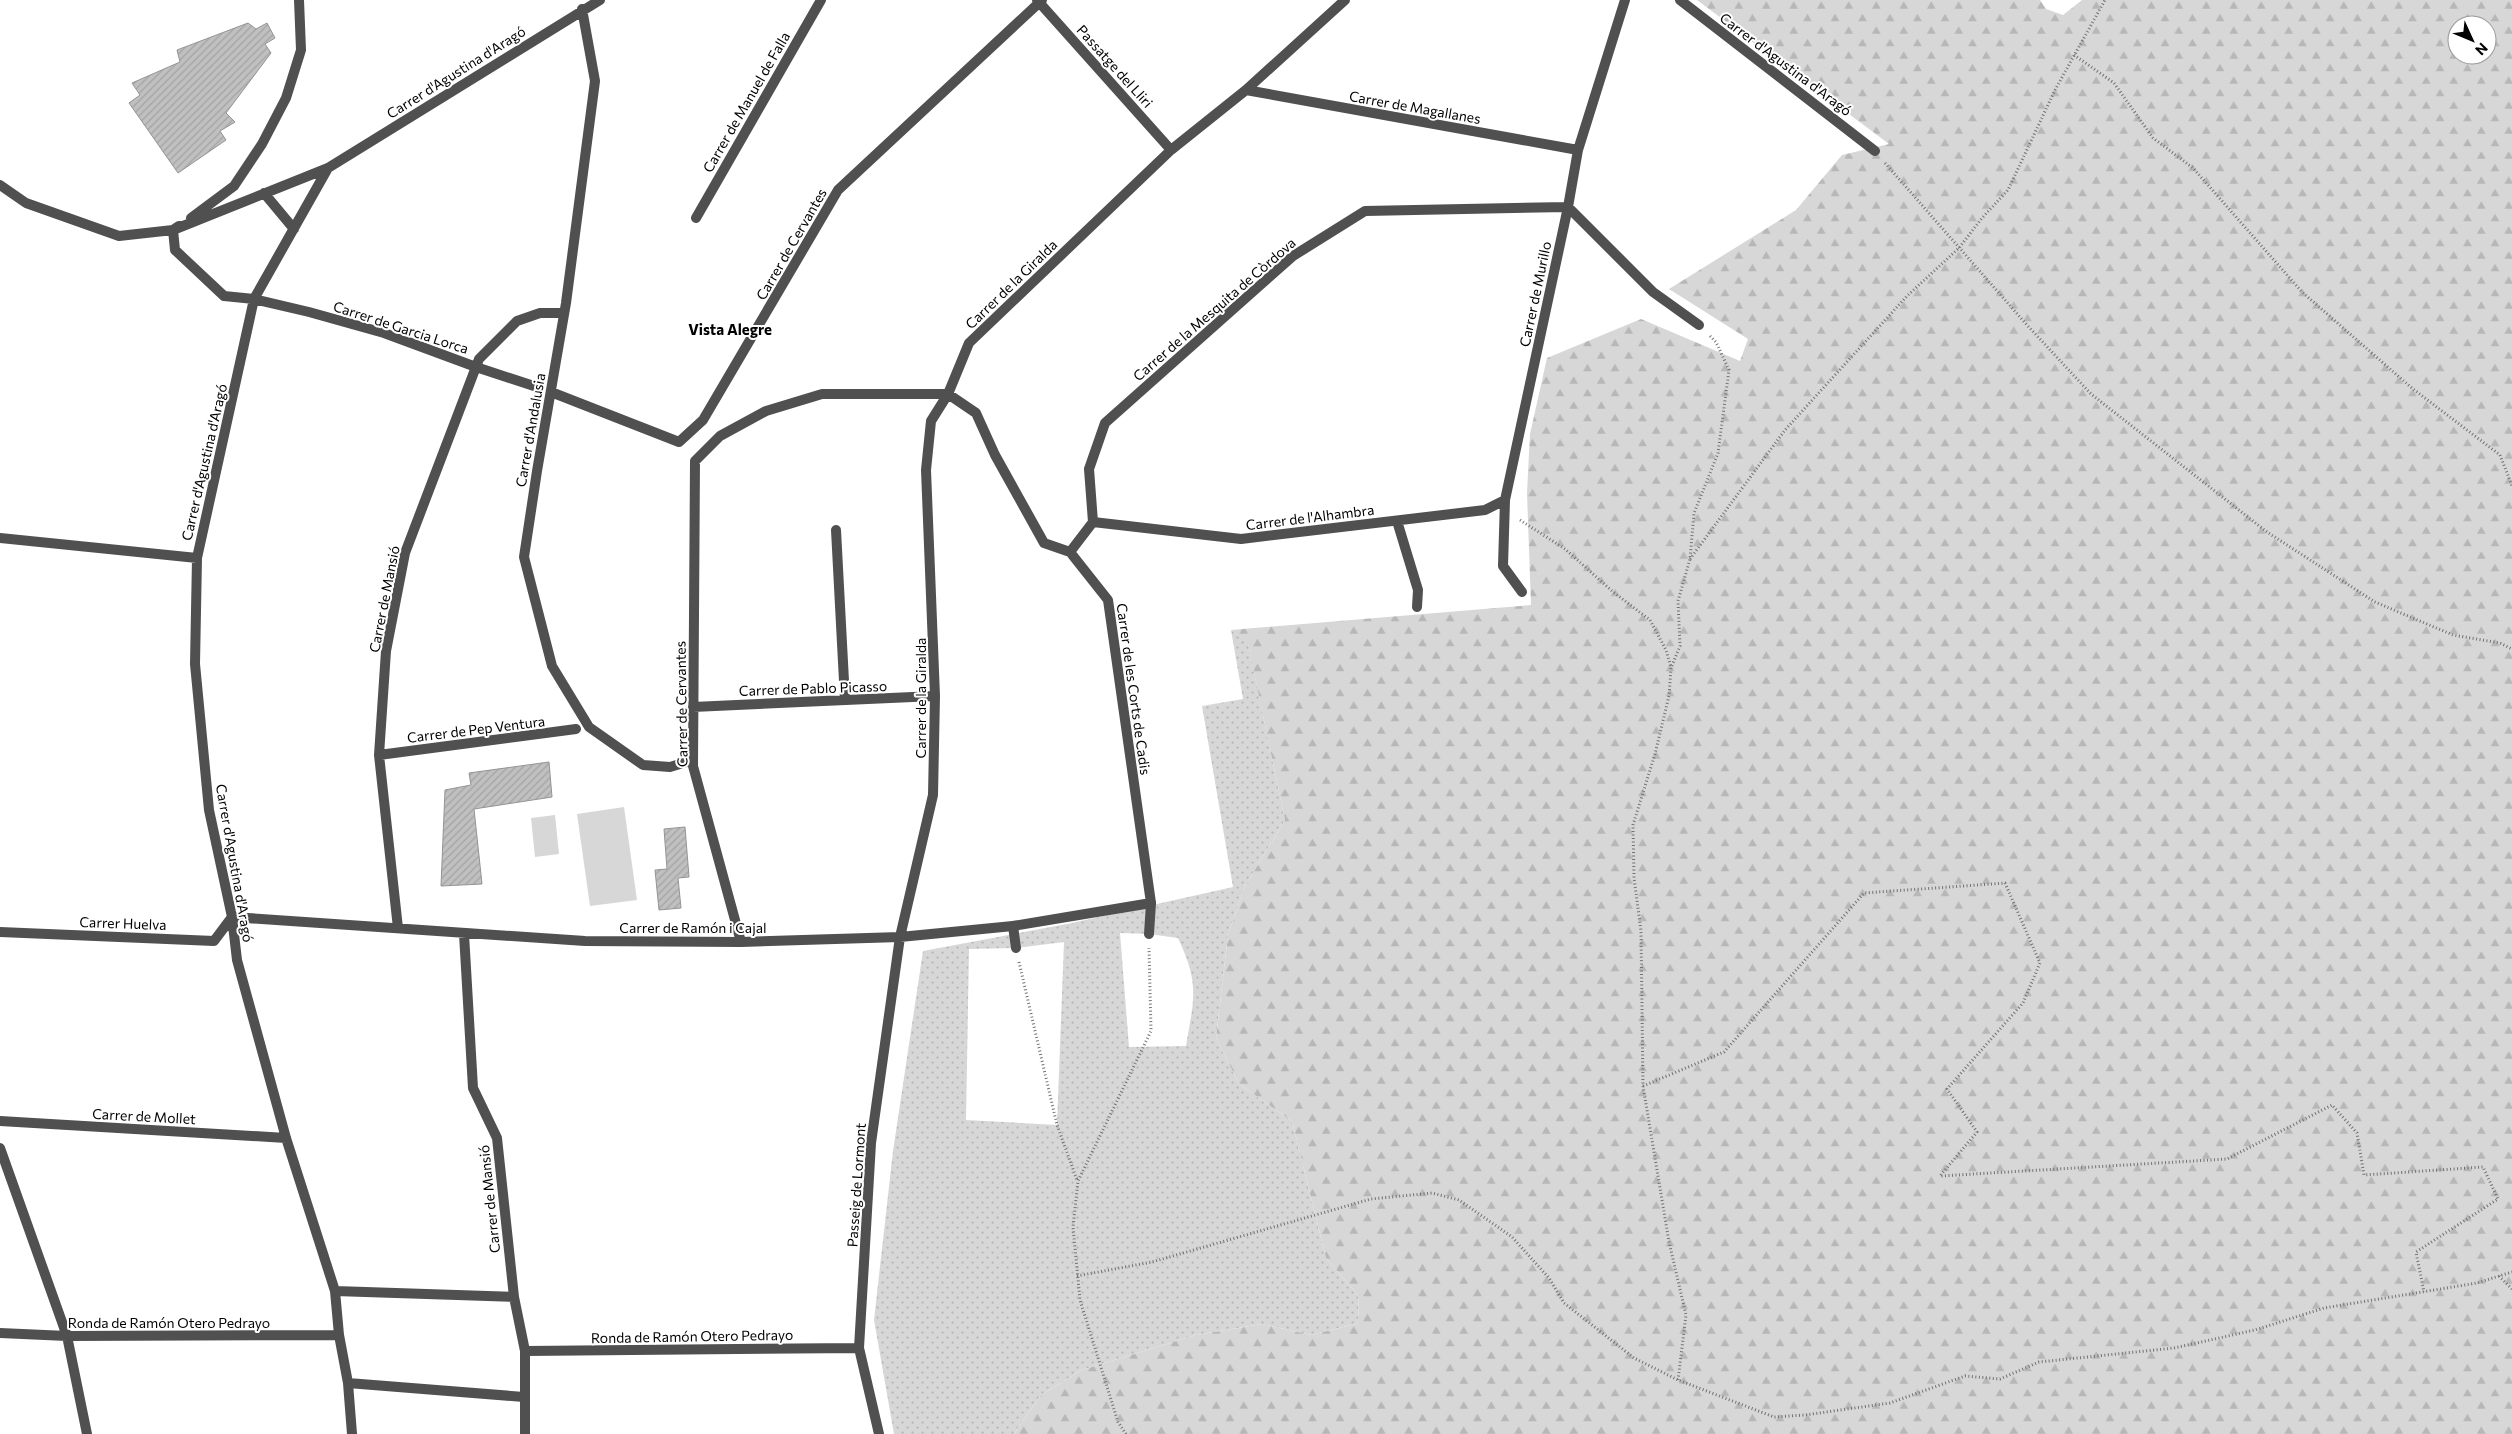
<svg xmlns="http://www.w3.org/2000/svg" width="2512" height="1434" font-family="Commissioner,sans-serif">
<defs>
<pattern id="grass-dots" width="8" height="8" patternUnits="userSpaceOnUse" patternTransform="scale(1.25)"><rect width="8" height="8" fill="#d7d7d7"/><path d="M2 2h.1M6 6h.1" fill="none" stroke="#b7b7b7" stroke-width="1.8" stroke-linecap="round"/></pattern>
<pattern id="forest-firs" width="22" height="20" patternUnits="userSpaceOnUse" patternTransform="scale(1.25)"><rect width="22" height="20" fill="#d7d7d7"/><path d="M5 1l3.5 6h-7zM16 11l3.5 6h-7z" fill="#b7b7b7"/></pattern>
<pattern id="building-hatch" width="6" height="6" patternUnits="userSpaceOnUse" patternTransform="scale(1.25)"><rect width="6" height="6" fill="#c0c0c0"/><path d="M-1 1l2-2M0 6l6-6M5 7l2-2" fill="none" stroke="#a3a3a3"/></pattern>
</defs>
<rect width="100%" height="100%" fill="#fff"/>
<!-- grass -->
<path fill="url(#grass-dots)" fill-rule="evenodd" d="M1231,630L1248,643L1285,820L1244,888L1228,935L1216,1038L1239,1084L1292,1121L1326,1258L1358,1295L1359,1323L1311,1335L1262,1324L1196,1335L1082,1370L1041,1395L1014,1434H894L874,1320L893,1151L923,951L1072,923L1233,887L1202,706L1243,699ZM1120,933L1149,934L1178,938C1200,985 1194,998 1186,1046L1129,1047ZM1064,942L1057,1125L966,1120L969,949L1016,948Z"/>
<!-- forest -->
<path fill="url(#forest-firs)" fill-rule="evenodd" d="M1697,0H2040L2046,9L2063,15L2082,0H2512V1434H1014L1041,1395L1082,1370L1196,1335L1262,1324L1311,1335L1359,1323L1358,1295L1326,1258L1292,1121L1239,1084L1216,1038L1228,935L1244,888L1285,820L1248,644L1231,630L1531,605L1527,493L1530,434L1547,358L1641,319L1740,361L1748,339L1669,289L1796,210L1842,155L1889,144ZM2457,25H2487V55H2457Z"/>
<!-- pitch -->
<path fill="#d7d7d7" d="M624,807L637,900L590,906L577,814Z
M555,815L559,854L535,857L531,818Z"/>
<!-- building -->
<path fill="url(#building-hatch)" stroke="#949494" d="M248,23L256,29L267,23L275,38L265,44L271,53L226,113L235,122L220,131L226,140L178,173L129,103L140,95L132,83L180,62L177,50Z
M549,762L552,797L474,809L482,884L441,886L445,790L471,785L469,773Z
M685,827L689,877L678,878L681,908L659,910L655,870L667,869L664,829Z"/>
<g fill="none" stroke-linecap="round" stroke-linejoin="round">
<!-- path -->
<path stroke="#727272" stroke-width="3" stroke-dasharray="1 2.5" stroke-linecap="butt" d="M2074,55L2114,83L2153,138L2193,168L2302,292L2413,389L2500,455L2512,486
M1885,163L2027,325L2091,394L2267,532L2375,602L2453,635L2500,643L2512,649
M1520,520L1565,549L1612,591L1650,620L1666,650L1671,667
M1690,559L1785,430L1907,296L1959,248L1982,218L2008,190L2055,90L2105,0
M1019,962L1057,1125L1077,1180
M1643,1086L1724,1052L1864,893L2005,883L2040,963L2023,1003L1947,1089L1977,1132L1940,1176L2227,1159L2332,1105L2357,1133L2364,1175L2483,1167L2498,1199L2416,1252L2424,1292
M1077,1276L1152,1262L1371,1199L1432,1193L1459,1200L1512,1237L1549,1278L1564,1303L1634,1358L1678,1380L1774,1417L1805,1415L1890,1403L1965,1376L2000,1379L2039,1362L2174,1348L2255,1330L2324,1308L2477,1283L2512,1272
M2499,1276L2512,1289
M1678,1380L1686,1315L1669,1242L1643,1086L1641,931L1634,878L1633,825L1655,754L1669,696L1671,668L1680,646L1678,601L1690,559L1694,513L1718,453L1729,370L1716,342L1709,335
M1126,1434L1118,1422L1080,1300L1073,1227L1078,1181L1151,1031L1149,948"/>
<!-- service -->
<path stroke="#505050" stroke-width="10" d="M1013,926L1016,948
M1149,934L1151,903"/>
<!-- pedestrian -->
<path stroke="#505050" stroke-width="10" d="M476,367L537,387"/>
<!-- minor -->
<path stroke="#505050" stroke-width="10" d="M1037,0L1171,150
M1680,0L1875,151
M582,9L595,81L566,303L537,471L524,557L552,666L589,727L643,765L670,767L693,760
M1246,90L1578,150
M328,168L254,299L197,558L195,664L209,810L232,917L237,960L286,1138L335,1291L339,1335L348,1383L352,1434
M0,185L26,203L119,236L173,230L179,226
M264,193L294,229
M191,218L234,186L262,144L286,98L301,50L299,0
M696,218L821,0
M173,230L328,168L600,0
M173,230L175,250L224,296L254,299L309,312L384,333L476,367
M551,392L679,442L703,420L838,190L1042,0
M1397,521L1418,590L1417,607
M1093,522L1089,469L1105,423L1293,256L1365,211L1568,207L1653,292L1699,325
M836,530L845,700
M0,538L197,558
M1070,552L1093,522L1241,539L1485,510L1505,500
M1522,592L1503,566L1505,500L1568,207L1578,150L1625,0
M693,707L935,696
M379,755L576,729
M232,917L585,941L741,942L900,937L1013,926L1151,903L1108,600L1070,552L1044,543L995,455L976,413L948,394H822L766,411L720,436L695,461L693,766L741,942
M398,928L379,755L386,651L405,553L479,359L517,321L540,313H564
M0,932L214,941L232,917
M464,934L473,1088L497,1138L514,1297L525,1351V1434
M0,1121L286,1138
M0,1148L67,1336L87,1434
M335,1291L514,1297
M0,1333L67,1336L339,1335
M525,1351L859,1348
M348,1383L524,1397
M879,1434L859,1348L871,1143L900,937L933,795L935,696L926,470L931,421L948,394L969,343L1171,150L1246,90L1345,0"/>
</g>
<g text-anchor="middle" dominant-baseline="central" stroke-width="4" stroke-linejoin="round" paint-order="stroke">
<!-- street labels -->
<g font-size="14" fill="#000" stroke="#fff">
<text transform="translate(1786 64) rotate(37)">Carrer d'Agustina d'Aragó</text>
<text transform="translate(1115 66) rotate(48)">Passatge del Lliri</text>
<text transform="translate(456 72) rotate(-32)">Carrer d'Agustina d'Aragó</text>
<text transform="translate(746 102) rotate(-60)">Carrer de Manuel de Falla</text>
<text transform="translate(1415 107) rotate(10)">Carrer de Magallanes</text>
<text transform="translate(791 244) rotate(-60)">Carrer de Cervantes</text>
<text transform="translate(1011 284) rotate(-44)">Carrer de la Giralda</text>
<text transform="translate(1535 294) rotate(-78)">Carrer de Murillo</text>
<text transform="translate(1214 309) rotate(-41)">Carrer de la Mesquita de Còrdova</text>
<text transform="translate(401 327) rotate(18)">Carrer de Garcia Lorca</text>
<text transform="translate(530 430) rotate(-80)">Carrer d'Andalusia</text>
<text transform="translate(204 462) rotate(-77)">Carrer d'Agustina d'Aragó</text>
<text transform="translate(1310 517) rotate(-7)">Carrer de l'Alhambra</text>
<text transform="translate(384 599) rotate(-79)">Carrer de Mansió</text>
<text transform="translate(813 688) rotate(-2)">Carrer de Pablo Picasso</text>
<text transform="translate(1134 689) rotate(82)">Carrer de les Corts de Cadis</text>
<text transform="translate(920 698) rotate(-90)">Carrer de la Giralda</text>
<text transform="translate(681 704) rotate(-91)">Carrer de Cervantes</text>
<text transform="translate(476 729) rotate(-7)">Carrer de Pep Ventura</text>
<text transform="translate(235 863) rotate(80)">Carrer d'Agustina d'Aragó</text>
<text transform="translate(123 923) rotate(2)">Carrer Huelva</text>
<text x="693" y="927">Carrer de Ramón i Cajal</text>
<text transform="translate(144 1116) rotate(3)">Carrer de Mollet</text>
<text transform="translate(856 1185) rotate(-86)">Passeig de Lormont</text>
<text transform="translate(489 1199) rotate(-96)">Carrer de Mansió</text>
<text x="169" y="1322">Ronda de Ramón Otero Pedrayo</text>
<text transform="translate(692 1336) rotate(-1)">Ronda de Ramón Otero Pedrayo</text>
</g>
<!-- neighbourhood labels -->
<g font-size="15" font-weight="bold" fill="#000" stroke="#fff">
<text x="730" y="329">Vista Alegre</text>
</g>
</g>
<!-- north arrow -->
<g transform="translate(2472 40) rotate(134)"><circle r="24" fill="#ffffff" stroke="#999999"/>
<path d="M0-4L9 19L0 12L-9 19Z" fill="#000000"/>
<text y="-8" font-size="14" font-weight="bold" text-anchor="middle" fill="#000000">N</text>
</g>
</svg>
